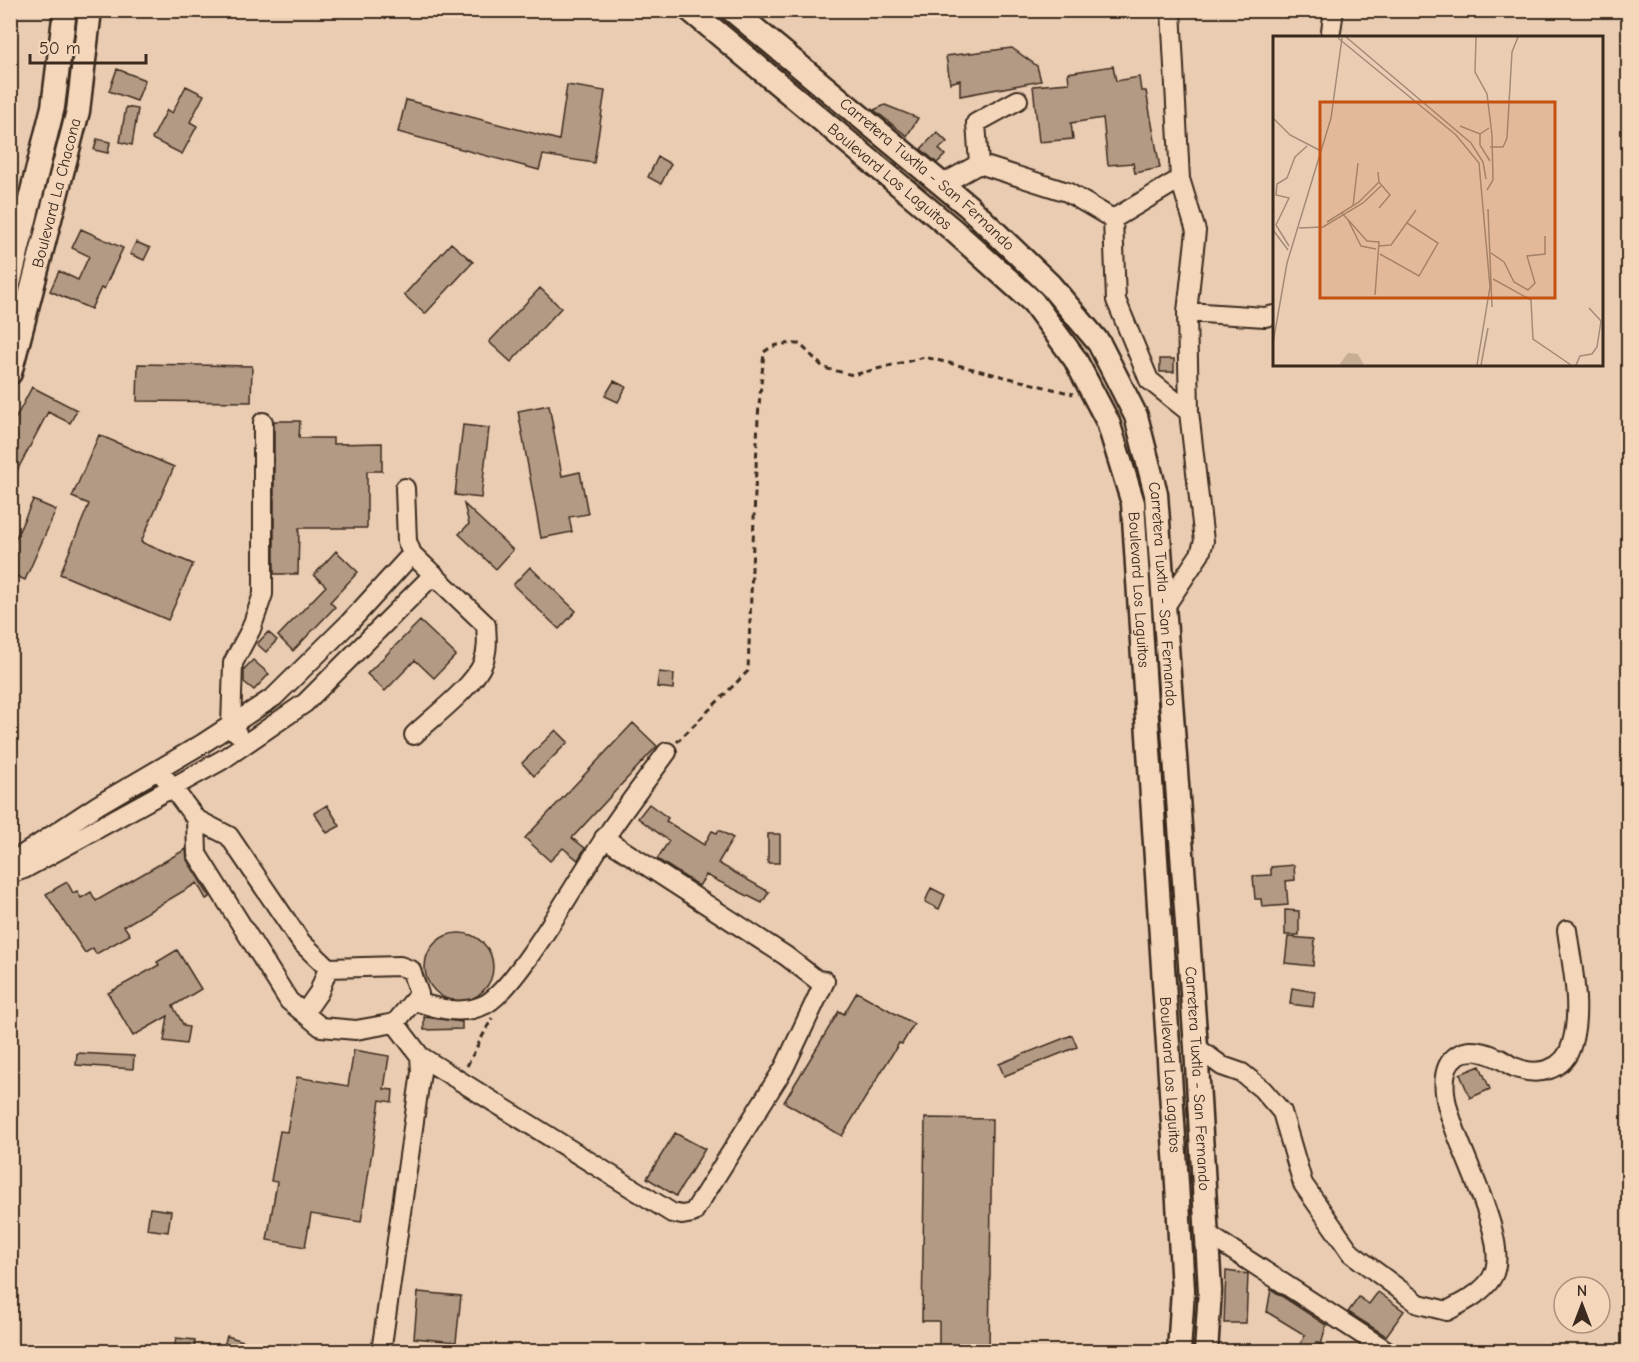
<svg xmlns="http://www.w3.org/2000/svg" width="1639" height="1362" font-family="'Comic Neue',sans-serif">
<rect width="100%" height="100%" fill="#e9ccb2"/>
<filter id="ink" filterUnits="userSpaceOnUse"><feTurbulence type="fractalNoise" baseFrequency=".0167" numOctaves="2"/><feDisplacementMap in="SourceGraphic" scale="12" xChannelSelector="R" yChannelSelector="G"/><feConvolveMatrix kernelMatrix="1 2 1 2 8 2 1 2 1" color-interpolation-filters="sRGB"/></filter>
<g filter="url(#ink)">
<!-- building -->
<path fill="#b39a84" stroke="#3b2a1e" stroke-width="1.5" d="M1012,48L1037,66L1041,81L960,96V80L950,83L946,56Z
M1113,66L1116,81L1139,77L1141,91H1146L1160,168L1135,173L1133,163L1108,165L1103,118L1071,123L1073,139L1039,142L1033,86L1069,83L1068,73Z
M117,69L145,80L137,101L109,91Z
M567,85L605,91L594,163L543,155L539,170L398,132L406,100L559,140Z
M186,86L204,95L190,122L197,126L182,154L152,139L167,110L172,113Z
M885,105L918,118L907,136L874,110Z
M126,107L138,109L132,145L120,142Z
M937,132L947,142L939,149L945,155L937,163L921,149Z
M97,139L110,142L108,153L94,150Z
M658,157L671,164L661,184L648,177Z
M81,229L123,248L104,289L101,288L91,309L50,291L59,271L78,280L89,256L72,248Z
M136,242L150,248L144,260L130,254Z
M451,243L473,262L425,314L404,295Z
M540,288L561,308L511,362L489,342Z
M1160,359H1174V372H1160Z
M138,364L252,366L251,402L137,401Z
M614,381L626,387L618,402L605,396Z
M32,387L77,410L70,423L48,412L10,484V429Z
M549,405L562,476L580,472L588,514L569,517L572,532L541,538L518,411Z
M274,421H300L299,438H333V444L382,443V471H367V528H299L298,574H274Z
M463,425L489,428L481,498L455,495Z
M99,435L174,467L141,542L193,564L168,620L60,574L89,504L72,497Z
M33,500L56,510L25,580L10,573V551Z
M464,504L513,550L496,569L459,534L469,524Z
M336,551L358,572L330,602L335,607L293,651L278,636L326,586L314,575Z
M530,567L576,611L559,629L513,585Z
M420,621L456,655L434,678L415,660L385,691L367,674Z
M268,632L277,640L266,652L257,644Z
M253,660L269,674L254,690L244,682V669Z
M659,672L674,674L673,689L657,687Z
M633,723L657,746L572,838L585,848L578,860L563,848L550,861L525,838Z
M556,730L568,742L534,776L522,763Z
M649,804L668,818L666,821L704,845L712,831L717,833L719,830L733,838L718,863L769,892L762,903L706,875L699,886L657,859L669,841L638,818Z
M327,805L340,826L327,833L314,813Z
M768,834H780V863H768Z
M186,849L187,860L210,897L206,899L197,883L124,926L130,935L96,954L93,948L85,953L46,894L67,882L73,893L77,891L81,898L91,892L96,901Z
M1294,865L1295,880L1286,881L1288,905L1262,907L1261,899H1255L1253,876L1271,875V867Z
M931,888L945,895L939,909L925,902Z
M1285,910L1299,911V935H1285Z
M425 967a34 34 0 1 1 68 0a34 34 0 1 1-68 0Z
M1288,937L1315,939L1313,966L1285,963Z
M177,950L201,989L173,1006L184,1026L189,1027L186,1044L164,1041L168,1016L133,1036L108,993L159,965L157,962Z
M1292,988L1315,992L1313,1007L1290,1004Z
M857,992L914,1024L902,1044L899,1043L842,1136L784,1102L839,1011L844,1014Z
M424,1017L462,1022V1029L424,1030Z
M1072,1035L1077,1047L1004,1076L999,1064Z
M354,1050L389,1056L384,1089L393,1090L392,1102L380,1100L361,1222L311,1214L305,1247L267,1240L277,1182L271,1181L280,1131L287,1132L297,1077L348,1086Z
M77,1053L134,1056L133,1069L76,1065Z
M1480,1066L1490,1089L1470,1098L1460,1074Z
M925,1118L992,1119L989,1352H939V1321H922Z
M675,1133L705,1149L676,1196L647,1178Z
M150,1208L171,1211L168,1232L147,1229Z
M1226,1271L1248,1274L1246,1323H1224Z
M1271,1289L1326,1325L1321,1345L1316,1342L1310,1352H1297L1305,1335L1267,1312Z
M418,1292L461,1296L456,1342L414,1338Z
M1378,1292L1404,1311L1386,1336L1348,1312L1359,1297L1369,1304Z
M227,1336L269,1349L268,1352H222Z
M176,1338L195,1340L194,1352H174Z"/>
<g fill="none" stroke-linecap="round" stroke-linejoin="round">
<defs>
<path id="minor" d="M1330,38L1334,10
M979,164L1067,192L1113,219L1180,179
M941,185L979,164L976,123L1018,100
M1113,219L1116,300L1149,380L1189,412
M1187,312L1265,317L1274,315
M405,488L407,541L412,554L486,625C487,639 488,650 483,663C474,686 433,717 414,735
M1164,608L1200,554L1204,541L1189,412L1187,312L1196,231L1180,179L1171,10
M237,733L231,726L233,663L251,629L263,594V422
M159,770L196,819L229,836L301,942L328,968L400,966L411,970L419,994L395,1023L356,1030L321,1027L289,1001L197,854L196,819
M10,863L98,805L202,744L274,697L349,623L412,554
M10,874L24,869L222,760L305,703L434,574
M415,1001C438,1009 463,1016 486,1004C518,986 579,877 603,841C623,810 646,781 667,752
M305,1012L319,992L328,968
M1196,1047L1222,1066L1242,1073L1262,1089L1282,1112L1303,1184L1351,1253L1419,1304L1447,1311C1462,1303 1481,1294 1491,1279C1516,1243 1449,1138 1445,1093C1441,1055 1464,1042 1498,1058C1504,1060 1508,1065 1514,1067C1537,1077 1565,1071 1572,1043C1582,1007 1572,967 1567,930
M420,1056L672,1213L682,1215L693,1213L784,1068L825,981L817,980L786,956L604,838
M1206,1233L1389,1352
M382,1345L421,1072L420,1056L395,1023"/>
<g id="major">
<path id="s1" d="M690,10L952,229L1033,302L1075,359L1108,422L1133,503L1177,1184L1183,1290L1179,1352"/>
<path id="s2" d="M732,10L968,206L1050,285L1099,343L1136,416L1156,494L1196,1047L1210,1291L1206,1352"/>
<path d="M10,280L53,107L65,10"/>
<path id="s3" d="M10,373L78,111L90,10"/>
</g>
</defs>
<!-- minor casing -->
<use href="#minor" stroke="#3b2a1e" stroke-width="22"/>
<!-- major casing -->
<use href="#major" stroke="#3b2a1e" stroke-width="27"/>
<!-- path -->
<path stroke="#3b2a1e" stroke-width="3" stroke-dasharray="6 4.5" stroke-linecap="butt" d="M677,742L748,671L758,417L764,352C776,343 786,343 800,344L824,368L853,375L925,357L1073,394
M467,1066L492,1018"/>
<!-- minor -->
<use href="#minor" stroke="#f4d7bb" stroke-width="18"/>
<!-- major -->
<use href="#major" stroke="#f4d7bb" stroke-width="22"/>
</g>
</g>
<g text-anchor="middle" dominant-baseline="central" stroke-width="6" stroke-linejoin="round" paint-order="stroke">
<!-- street labels -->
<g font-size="16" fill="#3b2a1e" stroke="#f4d7bb">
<text stroke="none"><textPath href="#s2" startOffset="255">Carretera Tuxtla - San Fernando</textPath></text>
<text stroke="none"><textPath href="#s1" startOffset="260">Boulevard Los Laguitos</textPath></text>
<text stroke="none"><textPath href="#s3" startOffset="186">Boulevard La Chacona</textPath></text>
<text stroke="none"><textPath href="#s1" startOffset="764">Boulevard Los Laguitos</textPath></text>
<text stroke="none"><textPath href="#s2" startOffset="759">Carretera Tuxtla - San Fernando</textPath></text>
<text stroke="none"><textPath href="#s1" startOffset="1250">Boulevard Los Laguitos</textPath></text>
<text stroke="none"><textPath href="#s2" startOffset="1245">Carretera Tuxtla - San Fernando</textPath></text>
</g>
</g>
<!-- overview -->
<g transform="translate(1273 36)">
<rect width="330" height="330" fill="#e9ccb2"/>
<path d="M75,317L85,318L91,329H66Z" fill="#c9ae96"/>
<path fill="none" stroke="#a38b77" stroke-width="1.5" d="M73,1L198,107L210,126L213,143M203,1L202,36L214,58L219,99L220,144L214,154M65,2L183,99L206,127L217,251L204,329M0,82L17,99L48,115M187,90L207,98L216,92M207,98V109L217,125M217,111H230L234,102L239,16L245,1M105,136L106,146L117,159L106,172M80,170L85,127M215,173L219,271M69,177L94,205L106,206L102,259M75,184L88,210L103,213M54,186L86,166L106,146M26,192L50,191L90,167L109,149M0,194L15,214M16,210L3,189L16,162L3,159L4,148L14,142L22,121L34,110M106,210L118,209L143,174M218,217L231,226L241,246L255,254L262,247L254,220L272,218V200M107,218L146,240L165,207L134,187M220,243L258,264L260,303L298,329M0,307L14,227L58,82L69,2M208,329L215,292M303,329L307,320L319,318L324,311L328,285L316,272"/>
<path fill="#c55010" fill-opacity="0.15" stroke="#c55010" stroke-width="3" d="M47,66H282V262H47Z"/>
<rect width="330" height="330" fill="none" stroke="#3b2a1e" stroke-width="3"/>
</g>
<!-- margin -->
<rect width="1639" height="1362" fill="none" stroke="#f4d7bb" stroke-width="36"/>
<rect x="18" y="18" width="1603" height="1326" fill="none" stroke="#3b2a1e" stroke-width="2" filter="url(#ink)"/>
<!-- north arrow -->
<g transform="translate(1582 1305)"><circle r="28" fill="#f4d7bb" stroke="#aa927c" stroke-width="1.5"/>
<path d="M0-4.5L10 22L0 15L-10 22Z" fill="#3b2a1e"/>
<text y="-9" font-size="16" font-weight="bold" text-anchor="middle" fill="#3b2a1e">N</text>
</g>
<!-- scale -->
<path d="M30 54v9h116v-9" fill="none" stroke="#3b2a1e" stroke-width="3"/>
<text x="39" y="54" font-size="18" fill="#3b2a1e" stroke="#f4d7bb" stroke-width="4.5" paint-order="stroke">50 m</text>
</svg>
